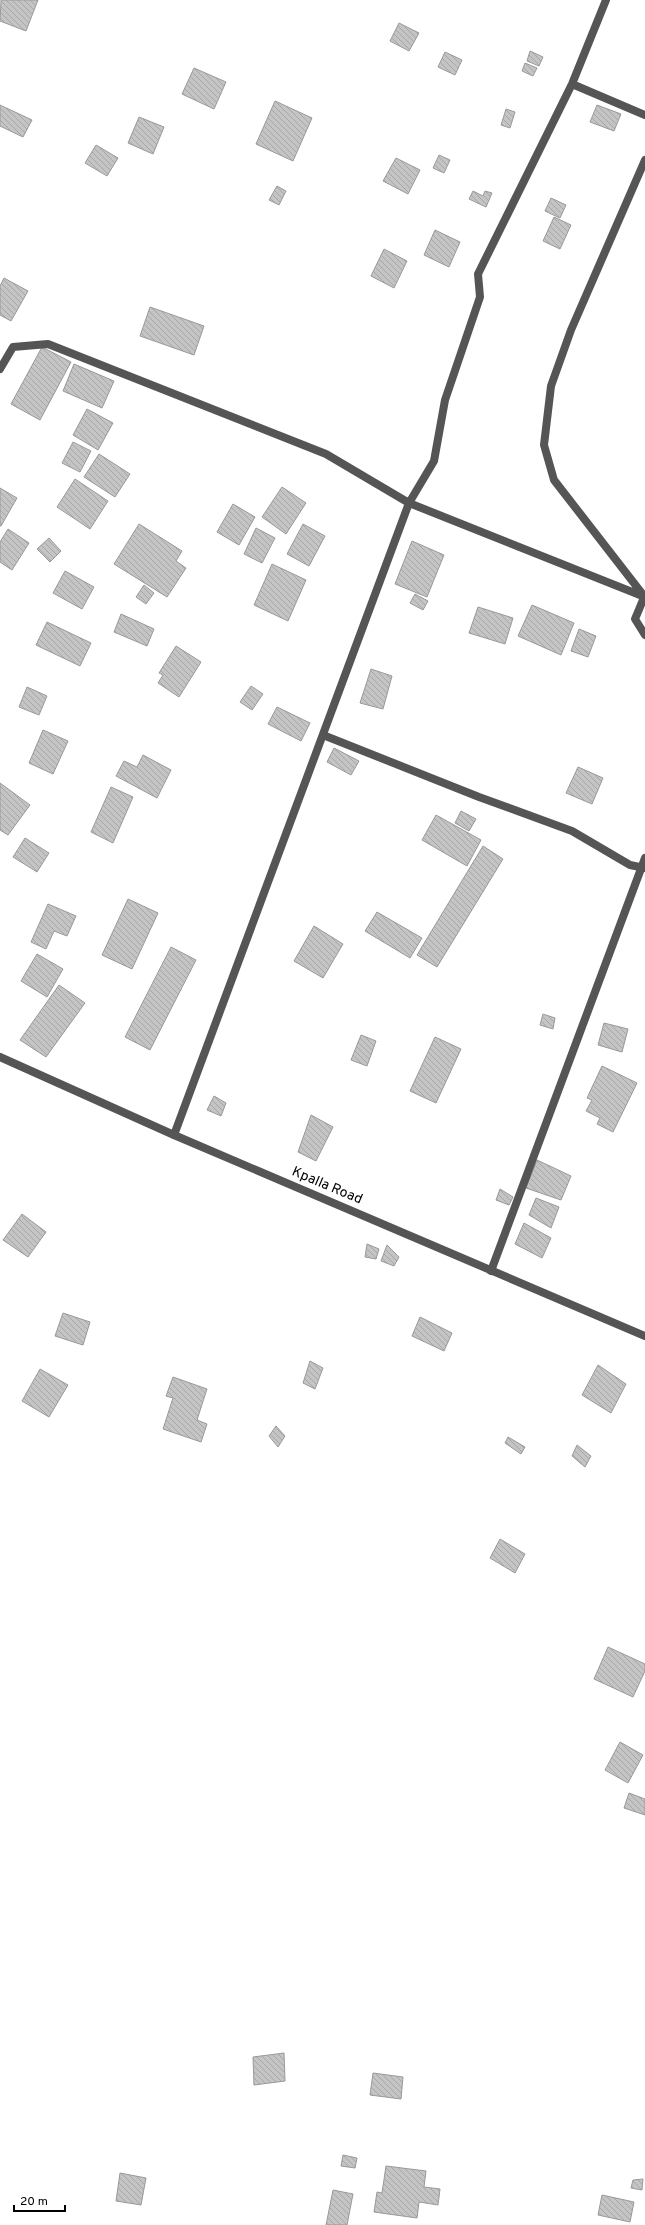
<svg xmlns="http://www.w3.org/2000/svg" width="645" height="2225" font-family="Overpass,sans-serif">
<defs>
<pattern id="building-back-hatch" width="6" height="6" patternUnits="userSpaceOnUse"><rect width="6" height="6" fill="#c4c4c4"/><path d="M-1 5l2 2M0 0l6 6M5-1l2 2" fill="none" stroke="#a7a7a7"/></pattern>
</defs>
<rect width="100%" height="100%" fill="#fff"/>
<!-- building -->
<path fill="url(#building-back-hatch)" stroke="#999" d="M1,0H38L26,31L0,21Z
M399,23L419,33L409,51L390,41Z
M530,51L543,57L539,66L527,61Z
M445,52L462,60L455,75L438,67Z
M525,63L537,68L533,76L522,71Z
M194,68L226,82L214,109L182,94Z
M275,101L312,118L293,161L256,144Z
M0,105L32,120L23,137L0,126Z
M597,105L621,114L614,131L590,122Z
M506,109L515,112L510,128L501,125Z
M139,117L164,127L153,154L128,143Z
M96,145L118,158L107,176L85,163Z
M439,155L450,160L444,173L433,168Z
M396,158L420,170L408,194L383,181Z
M277,186L286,191L279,205L269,200Z
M473,191L483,196L485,191L492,193L486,207L469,199Z
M551,198L566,205L560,218L545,211Z
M554,217L571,225L560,249L543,241Z
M435,230L460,242L449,267L424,255Z
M384,249L407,261L394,288L371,276Z
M4,278L28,291L11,321L0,315V286Z
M150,307L204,326L194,355L140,336Z
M42,347L71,362L40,420L11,404Z
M74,364L114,381L102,408L63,391Z
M87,409L113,423L98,450L73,435Z
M73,442L91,451L80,472L62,463Z
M99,454L130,474L115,497L84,477Z
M75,479L108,501L90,529L57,507Z
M282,487L306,503L286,534L262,517Z
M0,488L17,498L1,526H0Z
M233,504L255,517L239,545L217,532Z
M139,524L182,551L176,561L186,568L167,597L114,564Z
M303,524L325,536L309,566L287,554Z
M256,528L275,538L262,563L244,554Z
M8,529L29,543L12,570L0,562V542Z
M49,538L61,551L50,562L37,549Z
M412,541L444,555L427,597L395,584Z
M272,564L306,580L288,621L254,605Z
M65,571L94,587L82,609L53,593Z
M144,585L154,593L146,604L136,597Z
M415,594L428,601L423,610L410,603Z
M532,605L574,623L561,655L518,636Z
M478,607L513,618L505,644L469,633Z
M121,614L154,629L147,646L114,632Z
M47,622L91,643L80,666L36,645Z
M579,629L596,636L588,657L571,651Z
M176,646L201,662L179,697L158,683L163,675L159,673Z
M371,669L392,676L383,709L360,703Z
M251,686L263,694L252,710L240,702Z
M27,687L47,696L39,715L19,707Z
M277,707L310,723L301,741L268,724Z
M43,730L68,741L53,774L29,763Z
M334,748L359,761L351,775L327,762Z
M143,755L171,770L157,798L116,776L124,761L137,767Z
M578,767L603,778L592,804L566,793Z
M0,783L30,805L8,835L0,830Z
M111,787L133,797L113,843L91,832Z
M461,811L476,819L469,831L455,823Z
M436,815L481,840L467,866L422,840Z
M25,838L49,853L37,872L13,857Z
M483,846L503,859L437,967L417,955Z
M128,899L158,913L132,969L102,955Z
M48,904L76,916L67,936L54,931L46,949L31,942Z
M377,912L422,938L410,958L365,931Z
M314,926L343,944L323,978L294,961Z
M171,947L196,960L150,1050L125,1037Z
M37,954L63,969L47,997L21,981Z
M59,985L85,1003L46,1057L20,1040Z
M543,1014L555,1018L553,1029L540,1025Z
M604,1023L628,1029L622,1052L598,1045Z
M361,1035L376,1041L367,1066L351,1060Z
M435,1037L461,1049L436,1103L410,1091Z
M602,1066L637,1083L613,1132L597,1124L600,1118L586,1111L592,1100L587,1098Z
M214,1096L226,1103L221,1116L207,1110Z
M311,1115L333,1127L316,1161L298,1152Z
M537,1160L571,1176L561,1200L526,1188Z
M500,1189L513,1197L509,1205L496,1200Z
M536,1198L559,1207L551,1228L529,1215Z
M22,1214L46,1232L28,1257L3,1240Z
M524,1223L551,1238L542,1258L515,1244Z
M367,1244L379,1249L376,1259L365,1257Z
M387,1245L399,1257L394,1266L381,1261Z
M63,1313L90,1322L83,1345L55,1336Z
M420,1317L452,1333L444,1351L412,1336Z
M310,1361L323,1368L315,1389L303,1383Z
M598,1365L626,1384L611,1413L582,1395Z
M40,1369L68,1385L49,1417L22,1401Z
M173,1377L207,1389L197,1420L207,1424L201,1442L163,1429L173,1398L166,1396Z
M276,1426L285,1436L278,1447L269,1436Z
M508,1437L525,1447L521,1454L505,1443Z
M577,1445L591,1456L585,1467L572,1456Z
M500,1539L525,1554L515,1573L490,1558Z
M608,1647L645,1664V1671L633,1697L594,1679Z
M620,1742L643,1755L628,1783L605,1770Z
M629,1793L645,1799V1815L624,1808Z
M284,2053L285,2081L254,2085L253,2057Z
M373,2073L403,2077L401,2099L370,2095Z
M343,2155L357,2158L355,2168L341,2166Z
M386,2166L426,2171L424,2187L440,2189L438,2205L419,2202L417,2218L374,2212L377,2192L382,2193Z
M120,2173L146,2178L141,2205L116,2201Z
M643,2179L642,2190L631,2188L633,2180Z
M333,2190L353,2194L347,2225H326Z
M602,2195L634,2202L630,2222L598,2215Z"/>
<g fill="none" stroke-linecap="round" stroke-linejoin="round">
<!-- minor -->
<path stroke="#555" stroke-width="8" d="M572,84L645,115
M0,369L13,347L48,344L326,454L409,503L645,597
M645,595L635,619L645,635
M644,596L554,480L544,445L551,386L571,330L645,160
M323,735L479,797L572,831L630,865L645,868
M174,1135L409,503L434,461L445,400L480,297L478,274L572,84L606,0
M491,1271L645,858"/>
<!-- tertiary -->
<path stroke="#555" stroke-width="8" d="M0,1057L174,1135L645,1336"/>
</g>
<g text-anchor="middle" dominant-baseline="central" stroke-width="4" stroke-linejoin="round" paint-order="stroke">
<!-- street labels -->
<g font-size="14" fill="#000" stroke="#fff">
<text transform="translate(327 1186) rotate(23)">Kpalla Road</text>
</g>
</g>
<!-- scale -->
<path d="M14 2205v6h51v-6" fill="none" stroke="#000000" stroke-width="2"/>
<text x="20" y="2205" font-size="12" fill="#000000" stroke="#ffffff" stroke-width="3" paint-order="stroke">20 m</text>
</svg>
